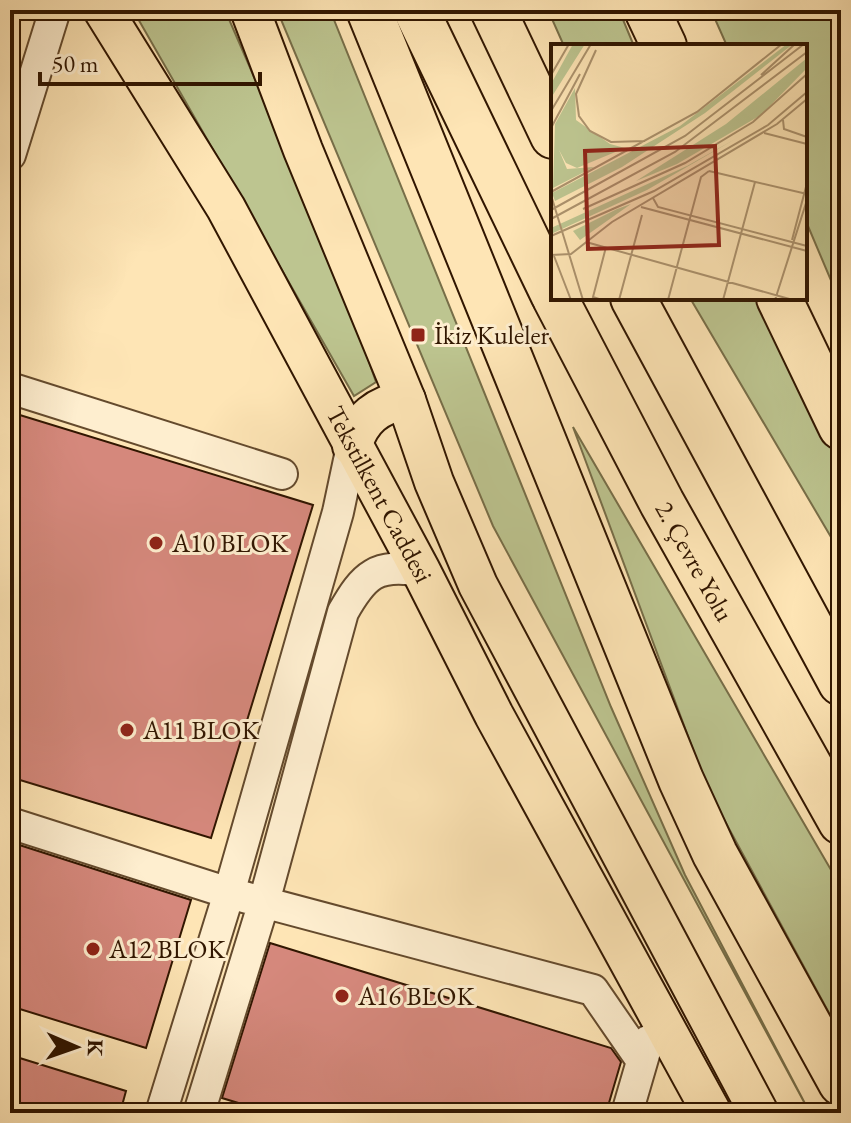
<svg xmlns="http://www.w3.org/2000/svg" width="851" height="1123" font-family="'EB Garamond',serif">
<rect width="100%" height="100%" fill="#fee5b5"/>
<filter id="stains"><feTurbulence type="fractalNoise" baseFrequency=".0025" numOctaves="4"/><feColorMatrix values="0 0 0 0 .2 0 0 0 0 .09 0 0 0 0 .02 0 0 0 .5 -.17"/></filter>
<radialGradient id="worn" r=".72"><stop offset=".6" stop-color="#630" stop-opacity="0"/><stop offset="1" stop-color="#630" stop-opacity=".3"/></radialGradient>
<!-- green -->
<path fill="#bdc590" stroke="#776e48" stroke-width="2" d="M133,10H225L334,261L376,382L354,396Z
M277,10H330L611,707L685,875L810,1113L493,526Z
M548,10H619L634,46H564Z
M711,10H841V304L805,219V46H727Z
M690,298H756L841,462V554Z
M573,427L841,887V1035L708,790Z"/>
<!-- building -->
<path fill="#d5887c" stroke="#311600" stroke-width="2" d="M10,412L313,505L211,838L10,777Z
M10,842L191,900L146,1048L10,1006Z
M270,943L611,1048L621,1062L606,1113H271L222,1098Z
M10,1055L126,1091L120,1113H10Z"/>
<g fill="none" stroke-linecap="round" stroke-linejoin="round">
<defs>
<path id="minor" d="M10,155L55,10
M10,388L282,474
M10,823L229,893L593,990L642,1061
M161,1113L229,893L338,512L352,446
M199,1113L264,902L343,612C364,575 376,563 421,571
M627,1113L648,1041"/>
<g id="major">
<path id="s1" d="M103,10L226,208L421,571L494,715L712,1113"/>
<path d="M250,10L303,150L406,400L434,482L478,585L759,1113"/>
<path d="M352,446C361,418 377,405 406,400"/>
</g>
<g id="highway">
<path d="M369,10L681,780L715,854L841,1083"/>
<path d="M416,10L553,294"/>
<path d="M493,10L553,136"/>
<path d="M647,10L664,46"/>
<path id="s2" d="M555,298L662,503L841,822"/>
<path d="M633,298L841,683"/>
<path d="M779,298L841,427"/>
</g>
</defs>
<!-- minor casing -->
<use href="#minor" stroke="#644a2d" stroke-width="34"/>
<!-- major casing -->
<use href="#major" stroke="#311600" stroke-width="42"/>
<!-- highway casing -->
<use href="#highway" stroke="#311600" stroke-width="48"/>
<!-- minor -->
<use href="#minor" stroke="#feeecf" stroke-width="30"/>
<!-- major -->
<use href="#major" stroke="#fee5b5" stroke-width="38"/>
<!-- highway -->
<use href="#highway" stroke="#fee5b5" stroke-width="44"/>
</g>
<!-- markers -->
<g fill="#8f2418" stroke="#feeecf" stroke-width="3">
<rect x="410" y="327" width="16" height="16" rx="4"/>
<circle cx="156" cy="543" r="8"/>
<circle cx="127" cy="730" r="8"/>
<circle cx="93" cy="949" r="8"/>
<circle cx="342" cy="996" r="8"/>
</g>
<g text-anchor="middle" dominant-baseline="central" stroke-width="6" stroke-linejoin="round" paint-order="stroke">
<!-- poi labels -->
<g font-size="26" fill="#311600" stroke="#feeecf" text-anchor="start">
<text x="434" y="335">İkiz Kuleler</text>
<text x="172" y="543">A10 BLOK</text>
<text x="143" y="730">A11 BLOK</text>
<text x="109" y="949">A12 BLOK</text>
<text x="358" y="996">A16 BLOK</text>
</g>
<!-- street labels -->
<g font-size="26" fill="#311600" stroke="#feeecf">
<text stroke="none"><textPath href="#s1" startOffset="558">Tekstilkent Caddesi</textPath></text>
<text stroke="none"><textPath href="#s2" startOffset="298">2. Çevre Yolu</textPath></text>
</g>
</g>
<!-- overview -->
<g transform="translate(551 44)">
<rect width="256" height="256" fill="#fee5b5"/>
<path d="M22,0H34L0,54V40ZM236,0H242L154,69L71,123L4,157L1,149L129,82ZM256,14V24L210,71L126,120L85,137L175,80ZM24,44L25,76L59,100L74,104L26,124L15,119L8,106L16,125L43,123L2,144L4,80ZM186,94L96,146L0,190V184L136,122ZM80,160L29,196L22,187L66,165Z" fill="#bdc590"/>
<path fill="none" stroke="#ac926d" stroke-width="2" d="M45,6L25,50L28,72L39,87L60,98L94,97M0,31L18,0M210,31L244,0M0,67L40,0M232,76L233,85L256,93M0,84L29,30M213,89L256,100M158,127L256,150M0,148L146,68L231,0M0,151L32,256M102,154L107,163L256,202M90,163L256,207M32,165L134,119L202,78L256,30M0,166L134,92L253,0M0,175L124,108L256,8M0,192L103,147L217,81L256,48M241,196L256,139M35,198L242,256M0,211L20,210L61,178L226,80L256,55M3,212L20,256M51,256L42,253L55,203M68,256L91,171M117,256L150,133L158,127M172,256L204,138M224,256L256,156"/>
<path fill="#8f2418" fill-opacity="0.15" stroke="#8f2418" stroke-width="4" d="M164,102L168,201L37,205L34,107Z"/>
<rect width="256" height="256" fill="none" stroke="#311600" stroke-width="4"/>
</g>
<!-- margin -->
<rect width="851" height="1123" fill="none" stroke="#fee5b5" stroke-width="40"/>
<rect x="12" y="12" width="827" height="1099" fill="none" stroke="#311600" stroke-width="4"/>
<rect x="20" y="20" width="811" height="1083" fill="none" stroke="#311600" stroke-width="2"/>
<!-- north arrow -->
<g transform="translate(76 1047) rotate(92)" stroke="#feeecf" stroke-width="6" paint-order="stroke">
<path d="M0-6L14 30L0 20L-14 30Z" fill="#311600"/>
<text y="-12" font-size="22" font-weight="bold" text-anchor="middle" fill="#311600">K</text>
</g>
<!-- scale -->
<path d="M40 72v12h220v-12" fill="none" stroke="#311600" stroke-width="4"/>
<text x="52" y="72" font-size="24" fill="#311600" stroke="#feeecf" stroke-width="6" paint-order="stroke">50 m</text>
<rect width="100%" height="100%" filter="url(#stains)"/>
<rect width="100%" height="100%" fill="url(#worn)"/>
</svg>
